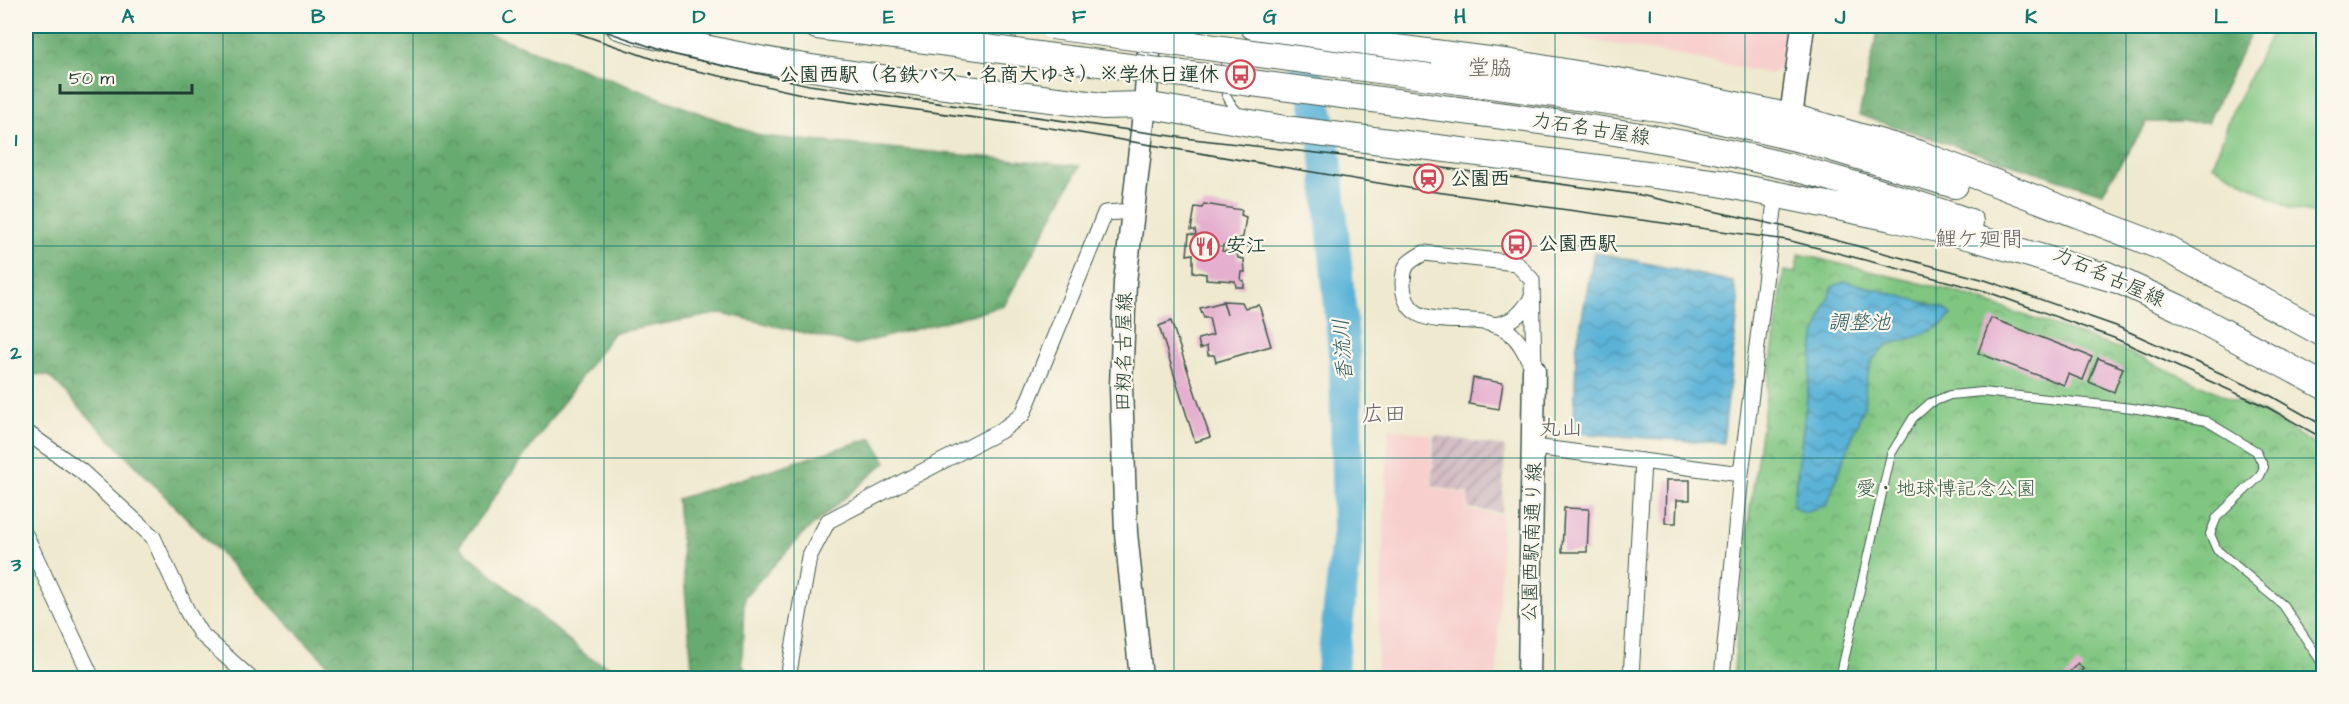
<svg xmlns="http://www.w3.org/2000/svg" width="2349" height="704" font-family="'Architects Daughter','Klee One',sans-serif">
<defs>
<pattern id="industrial-furrows" width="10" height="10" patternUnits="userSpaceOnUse" patternTransform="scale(1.5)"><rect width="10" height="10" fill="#d2bec4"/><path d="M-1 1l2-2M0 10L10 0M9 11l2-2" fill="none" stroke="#aa9ca0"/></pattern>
<pattern id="forest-crowns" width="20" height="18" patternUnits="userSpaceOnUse" patternTransform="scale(1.5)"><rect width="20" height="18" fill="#68ab6f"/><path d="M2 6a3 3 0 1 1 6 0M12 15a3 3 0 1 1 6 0" fill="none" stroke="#558c5c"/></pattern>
<pattern id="park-crowns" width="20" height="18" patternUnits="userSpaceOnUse" patternTransform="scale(1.5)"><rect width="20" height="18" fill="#80c681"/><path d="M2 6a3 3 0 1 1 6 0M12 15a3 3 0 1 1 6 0" fill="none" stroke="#68a26a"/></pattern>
<pattern id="water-waves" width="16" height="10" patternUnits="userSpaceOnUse" patternTransform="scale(1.5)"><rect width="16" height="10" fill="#5ab2d7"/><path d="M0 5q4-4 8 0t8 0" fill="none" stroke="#4a92af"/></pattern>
</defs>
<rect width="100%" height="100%" fill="#fbf7ec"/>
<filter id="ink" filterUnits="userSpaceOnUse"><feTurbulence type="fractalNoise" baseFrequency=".0167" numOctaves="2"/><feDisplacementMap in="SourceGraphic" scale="12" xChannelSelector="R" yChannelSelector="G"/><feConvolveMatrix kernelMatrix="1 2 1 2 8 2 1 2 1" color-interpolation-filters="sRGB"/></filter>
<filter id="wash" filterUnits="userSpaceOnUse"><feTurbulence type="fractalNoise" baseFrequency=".008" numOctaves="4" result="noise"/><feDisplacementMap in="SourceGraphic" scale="24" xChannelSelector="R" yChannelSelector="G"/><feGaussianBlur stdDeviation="1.35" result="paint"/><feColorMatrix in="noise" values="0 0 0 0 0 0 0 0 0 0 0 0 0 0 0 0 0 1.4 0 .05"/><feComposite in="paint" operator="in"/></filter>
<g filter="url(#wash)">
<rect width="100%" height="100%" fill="#efe9cf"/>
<!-- built -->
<path fill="#f7d0ce" d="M1505,26H1788L1782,67L1771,74L1679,55Z
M1389,428L1432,435L1431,487L1467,494L1466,510L1502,515L1497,678H1376Z"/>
<!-- industrial -->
<path fill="url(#industrial-furrows)" d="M1434,435L1505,447L1502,513L1468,508V493L1432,486Z"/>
<!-- forest -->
<path fill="url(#forest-crowns)" stroke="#447452" stroke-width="1.5" d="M26,26H468L761,136L1080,166L1004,306L854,345L722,313L613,333L459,546L588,657L635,678H341L49,376L26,373Z
M1879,26H2254L2208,122H2147L2102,193L1859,115Z
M872,438L886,462L802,535L744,597L742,664L751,678H693L677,499Z"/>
<!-- park -->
<path fill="url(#park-crowns)" stroke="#50825a" stroke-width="1.5" d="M1799,254L1957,292L2123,350L2265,414L2323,450V678H1733L1748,523L1784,271L1795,273Z"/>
<!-- pitch -->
<path fill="#80c681" stroke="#50825a" stroke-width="1.5" d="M2275,26H2323V215L2291,209L2213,165L2232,112Z"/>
<!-- water -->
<path fill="url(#water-waves)" stroke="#3c7886" stroke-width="1.5" d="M1594,252L1733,282L1739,302L1723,443L1574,433L1576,350Z
M1846,281L1944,308L1952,315L1939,327L1916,337L1887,345L1873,359L1866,381L1864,406L1826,506L1804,512L1793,507L1815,336L1832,287Z"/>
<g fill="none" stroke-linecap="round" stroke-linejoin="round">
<!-- river -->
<path stroke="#5ab2d7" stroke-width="32" d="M1295,31L1324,136L1345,361L1348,531L1331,678"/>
</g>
<g id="blocks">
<!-- building -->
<path fill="#e5b0cf" d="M1204,204L1242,210L1241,215L1246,217L1243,237L1238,239L1237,246L1223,245L1222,251L1237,252L1238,258L1244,259L1245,272H1242L1241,280L1244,281V287H1236L1235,281L1206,279V274L1193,272V254L1187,255L1189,234L1196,235L1195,230H1191L1195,207L1202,208Z
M1223,301L1242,302L1245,308L1259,305L1271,346L1216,362L1214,355H1208L1207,346L1200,349L1198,339L1213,335L1209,318H1204L1200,308L1223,302L1227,315Z
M1991,318L2092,357L2083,380L2068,374L2064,385L1978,353Z
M1171,321L1210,437L1195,442L1159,326Z
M2098,358L2123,368L2114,392L2089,382Z
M1473,378L1503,383L1499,409L1469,404Z
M1666,480H1690V500H1677L1676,523H1665Z
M1564,508L1589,509L1587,552H1562Z
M2078,663L2083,669L2076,678H2064Z"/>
</g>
</g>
<g filter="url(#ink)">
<use href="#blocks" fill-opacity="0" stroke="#3e574b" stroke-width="1.5"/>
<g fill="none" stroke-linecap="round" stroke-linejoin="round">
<defs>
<path id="lane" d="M1228,55C1220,78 1221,96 1240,114
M1840,678L1891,454L1913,418L1930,403L1950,395L1982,392L2132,408L2206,421L2256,451L2264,467L2260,476L2217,517L2210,534L2217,550L2283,605L2324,666"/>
<path id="street" d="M1424,253L1516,263L1532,280L1534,370C1527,357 1521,341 1509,332C1477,306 1405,342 1403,284C1403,264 1408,262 1424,253Z
M1494,325C1513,322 1520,315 1531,299
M26,432L81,471L153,537L188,613L200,633L250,678
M1535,447L1741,474
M26,536L92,678
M788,678L809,557L828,521L1002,430L1023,414L1105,213L1134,211
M1631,678L1643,461
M1722,678L1741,474L1776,194"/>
<path id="secondary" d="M1791,117L1803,26
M1141,678L1126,533L1121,387L1125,282L1145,105L1151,26
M1529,678L1534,370"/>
<path id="primary" d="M619,26C776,73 940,83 1102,106L1145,105L1285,129L1719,183L1892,218L1971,237L2121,281
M817,26L857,31
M1253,26L1318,38L1512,63L1647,86L1791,117L1920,154L2167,249L2324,334
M1430,77L1674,110L1809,141L1955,185
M1426,106C1537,120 1647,134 1756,159C1828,175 1900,198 1970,222
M2105,274L2179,308L2324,386"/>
</defs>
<!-- lane casing -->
<use href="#lane" stroke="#3e574b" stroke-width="10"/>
<!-- street casing -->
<use href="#street" stroke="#3e574b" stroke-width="17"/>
<!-- secondary casing -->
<use href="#secondary" stroke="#3e574b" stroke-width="25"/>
<!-- primary casing -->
<use href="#primary" stroke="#3e574b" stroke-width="28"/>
<!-- lane -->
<use href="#lane" stroke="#fff" stroke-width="8"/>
<!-- street -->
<use href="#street" stroke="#fff" stroke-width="15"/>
<!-- secondary -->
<use href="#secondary" stroke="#fff" stroke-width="22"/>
<!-- primary -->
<use href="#primary" stroke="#fff" stroke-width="26"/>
<!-- tram -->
<path stroke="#1f3d34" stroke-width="1.5" d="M557,26L670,65L806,95L1050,128L1414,189L1787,240L1985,291L2114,338L2267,407L2324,439
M590,26L672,54L809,85L1193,139L1414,164L1640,195L1786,227L1985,280L2116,326L2271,396L2324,426"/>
<defs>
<path id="primary-bridge" d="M1052,26L1430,77
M857,31L1426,106"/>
</defs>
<!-- primary-bridge casing -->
<use href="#primary-bridge" stroke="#3e574b" stroke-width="28" stroke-linecap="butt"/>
<!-- primary-bridge -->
<use href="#primary-bridge" stroke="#fff" stroke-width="26"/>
</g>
</g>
<!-- grid -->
<path fill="none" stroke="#0f766e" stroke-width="1.5" stroke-opacity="0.55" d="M223,26V678M413,26V678M604,26V678M794,26V678M984,26V678M1174,26V678M1365,26V678M1555,26V678M1745,26V678M1936,26V678M2126,26V678M26,246H2324M26,458H2324"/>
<!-- icons -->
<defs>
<symbol id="bus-ring" viewBox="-11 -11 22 22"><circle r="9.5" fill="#fbf7ec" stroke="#d1495b" stroke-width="1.5"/><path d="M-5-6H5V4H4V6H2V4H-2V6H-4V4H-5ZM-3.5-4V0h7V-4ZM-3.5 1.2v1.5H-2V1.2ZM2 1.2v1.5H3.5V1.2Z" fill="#d1495b"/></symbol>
<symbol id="station-ring" viewBox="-11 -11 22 22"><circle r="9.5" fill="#fbf7ec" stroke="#d1495b" stroke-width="1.5"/><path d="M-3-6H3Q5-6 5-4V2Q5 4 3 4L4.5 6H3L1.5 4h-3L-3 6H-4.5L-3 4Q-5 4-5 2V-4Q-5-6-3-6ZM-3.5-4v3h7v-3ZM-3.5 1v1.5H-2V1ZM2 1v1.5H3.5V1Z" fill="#d1495b"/></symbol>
<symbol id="restaurant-ring" viewBox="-11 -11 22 22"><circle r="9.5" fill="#fbf7ec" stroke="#d1495b" stroke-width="1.5"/><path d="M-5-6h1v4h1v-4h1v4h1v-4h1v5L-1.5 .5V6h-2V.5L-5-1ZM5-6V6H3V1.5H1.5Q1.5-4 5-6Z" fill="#d1495b"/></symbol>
</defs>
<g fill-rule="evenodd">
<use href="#bus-ring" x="1224" y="58" width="33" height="33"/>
<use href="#station-ring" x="1412" y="162" width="33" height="33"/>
<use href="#bus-ring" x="1500" y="228" width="33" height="33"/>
<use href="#restaurant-ring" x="1188" y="230" width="33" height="33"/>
</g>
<g text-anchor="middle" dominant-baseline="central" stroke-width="4.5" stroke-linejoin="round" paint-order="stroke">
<!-- poi labels -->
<g font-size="20" font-weight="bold" fill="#1f3d34" stroke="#fbf7ec" text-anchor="start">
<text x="1219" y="75" text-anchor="end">公園西駅（名鉄バス・名商大ゆき）※学休日運休</text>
<text x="1450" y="179">公園西</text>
<text x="1538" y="244">公園西駅</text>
<text x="1226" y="246">安江</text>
</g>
<!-- street labels -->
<g font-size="20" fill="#1f3d34" stroke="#fbf7ec">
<text transform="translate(1591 129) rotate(9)">力石名古屋線</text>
<text transform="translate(2109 277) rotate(24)">力石名古屋線</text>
<text transform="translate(1124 352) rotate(-89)">田籾名古屋線</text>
<text transform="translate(1532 542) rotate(-88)">公園西駅南通り線</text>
</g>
<!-- park labels -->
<g font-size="20" fill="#375f47" stroke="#fbf7ec">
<text x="1946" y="489">愛・地球博記念公園</text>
</g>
<!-- water labels -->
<g font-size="21" font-style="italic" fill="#316065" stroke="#fbf7ec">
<text x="1859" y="322">調整池</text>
<text transform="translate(1343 350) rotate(-94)">香流川</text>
</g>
<!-- quarter labels -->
<g font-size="22" fill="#64656a" stroke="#fbf7ec">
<text x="1490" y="68">堂脇</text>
<text x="1979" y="239">鯉ケ廻間</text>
<text x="1384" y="414">広田</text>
<text x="1561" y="428">丸山</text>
</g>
</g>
<!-- margin -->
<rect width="2349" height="704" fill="none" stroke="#fbf7ec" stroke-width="66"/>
<!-- scale -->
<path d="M60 84v9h132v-9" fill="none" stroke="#1f3d34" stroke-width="3"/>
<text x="69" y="84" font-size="18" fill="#1f3d34" stroke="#fbf7ec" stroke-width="4.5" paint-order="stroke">50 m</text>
<rect x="33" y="33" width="2283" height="638" fill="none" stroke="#0f766e" stroke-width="2"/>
<g font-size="20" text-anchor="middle" font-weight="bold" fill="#0f766e">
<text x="128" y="23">A</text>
<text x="318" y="23">B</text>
<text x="509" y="23">C</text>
<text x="699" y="23">D</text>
<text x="889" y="23">E</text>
<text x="1079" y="23">F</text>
<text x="1270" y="23">G</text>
<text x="1460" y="23">H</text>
<text x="1650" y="23">I</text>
<text x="1840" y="23">J</text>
<text x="2031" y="23">K</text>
<text x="2221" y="23">L</text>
<text x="16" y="146">1</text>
<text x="16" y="359">2</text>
<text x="16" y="571">3</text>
</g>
</svg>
